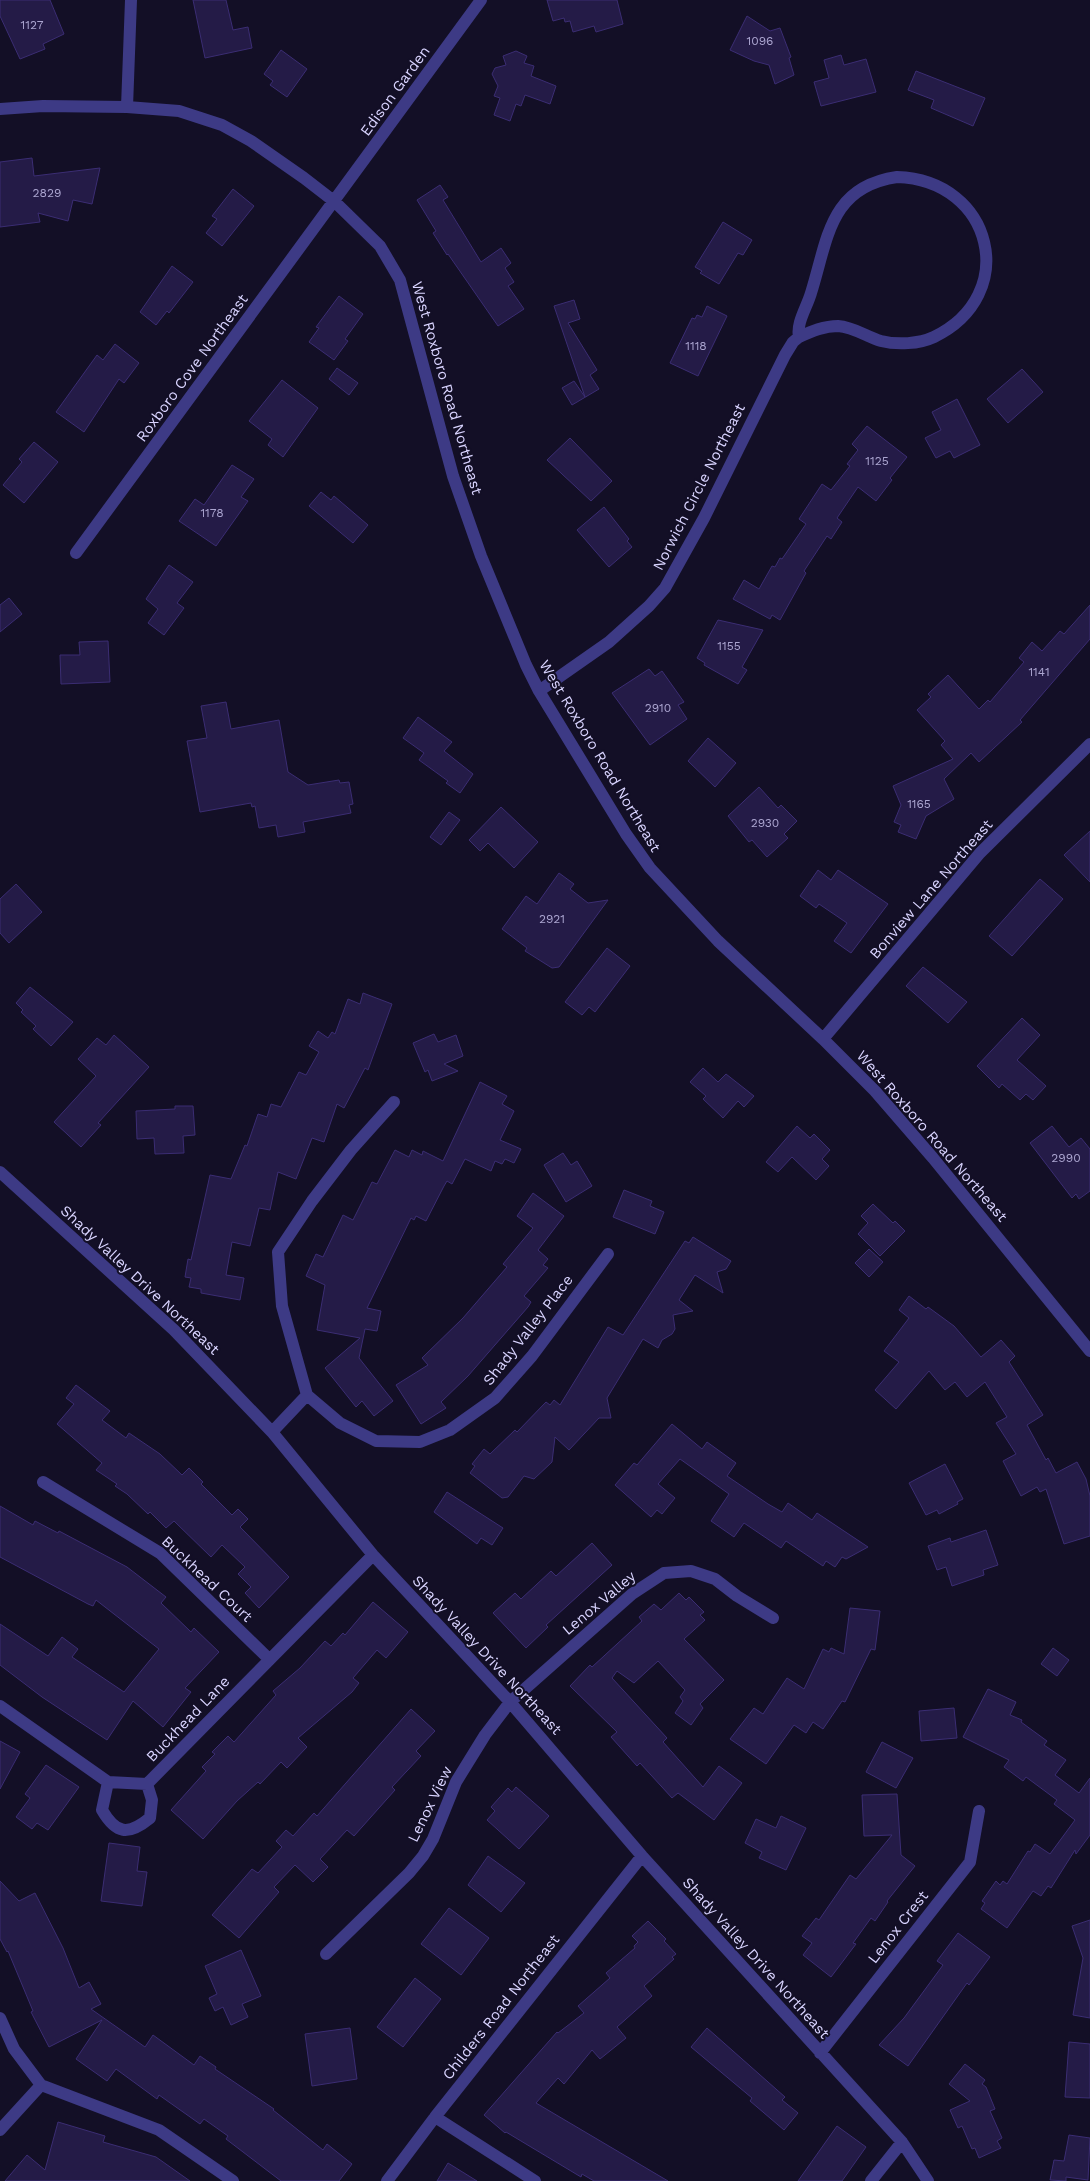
<svg xmlns="http://www.w3.org/2000/svg" width="1090" height="2181" font-family="'Work Sans',sans-serif">
<rect width="100%" height="100%" fill="#130f26"/>
<!-- building -->
<path fill="#241b47" stroke="#3b2d73" d="M0,0H50L64,34L43,44L45,49L20,59L0,16Z
M193,0H226L233,30L248,27L252,48L205,58Z
M547,0H617L623,24L596,32L594,26L573,32L570,21L565,22L564,18L553,21Z
M747,16L770,31L780,28L791,57L789,58L794,75L775,84L769,65L754,61L730,50Z
M281,50L307,69L287,97L270,85L273,81L264,74Z
M516,51L527,56L524,63L534,66L531,76L556,86L550,104L525,95L521,106L516,104L510,121L494,115L500,98L494,96L498,86L492,74L495,68L506,65L503,56Z
M841,55L844,65L866,59L876,92L821,106L814,82L829,78L824,60Z
M916,71L985,98L973,126L931,108L934,100L908,90Z
M32,158L34,176L100,168L92,204L73,200L68,221L38,213L40,222L0,227V162Z
M440,185L448,197L443,200L481,262L501,248L511,263L505,268L514,282L508,286L524,309L498,326L448,254L447,255L433,233L436,231L417,200Z
M233,189L254,206L222,246L206,233L217,219L212,216Z
M723,222L752,240L743,255L738,253L719,284L700,273L702,271L695,267Z
M172,266L193,282L169,313L167,311L156,325L140,312Z
M339,296L363,314L345,339L348,341L334,360L309,342L319,328L316,327Z
M574,300L580,319L568,323L597,370L590,375L599,389L572,405L562,388L574,381L585,397L554,306Z
M707,306L727,316L698,376L670,363L692,318L695,319L697,315L702,317Z
M115,344L139,363L124,383L119,379L84,432L56,412L97,355L103,360Z
M337,368L358,383L349,395L329,379Z
M1022,369L1043,392L1008,423L987,399Z
M282,380L318,408L283,457L268,445L272,439L249,421Z
M957,399L980,445L954,458L950,451L936,458L925,438L941,430L932,412Z
M867,426L907,457L890,478L892,480L876,501L858,487L837,518L842,522L831,539L827,536L804,571L806,573L780,620L772,615L770,619L733,599L744,580L759,589L772,566L775,567L780,558L782,559L806,524L799,519L822,484L831,490L850,466L847,464L858,450L852,444Z
M570,438L612,481L591,501L547,460Z
M34,442L58,462L24,503L3,485L22,462L19,459Z
M232,465L254,479L241,497L248,501L216,546L179,521L195,499L204,505Z
M321,492L331,500L334,496L368,525L353,543L309,506Z
M604,507L629,539L627,541L632,547L609,567L577,530Z
M169,565L193,582L177,603L184,608L164,635L148,623L158,609L146,599Z
M9,598L22,614L0,632V605Z
M1090,605V639L1020,720L1022,722L979,762L971,753L944,779L954,799L926,816L916,839L898,832L901,825L894,822L901,805L893,786L953,759L941,745L945,741L917,710L931,697L928,694L948,675L979,709L988,700L990,702L1024,662L1019,658L1032,642L1042,651L1060,631L1064,634Z
M718,620L763,630L742,667L747,670L738,684L704,665L705,663L697,658Z
M108,641L110,682L61,684L60,655H80L79,642Z
M649,669L655,676L662,671L684,702L678,705L687,719L650,745L612,693Z
M226,702L231,729L279,720L288,772L308,785L339,780L340,783L349,782L353,804L349,805L351,813L303,822L305,832L278,837L276,825L259,828L255,806L252,807L251,803L200,812L187,741L207,738L201,706Z
M418,717L452,742L444,751L473,774L460,793L446,783L448,781L419,760L424,753L403,738Z
M708,738L736,763L715,787L688,761Z
M759,787L778,808L781,805L797,821L784,834L788,838L767,857L752,840L749,842L728,816Z
M501,807L538,842L514,868L488,843L480,851L469,840Z
M449,812L460,820L441,845L430,837Z
M1090,831V882L1064,855Z
M818,870L831,880L838,870L888,904L851,953L834,941L847,923L819,904L816,908L800,896Z
M559,873L574,884L570,889L588,903L608,900L559,967L552,968L525,951L527,948L502,929L526,896L537,904Z
M1040,879L1063,899L1012,956L989,936Z
M16,884L42,912L9,943L0,933V899Z
M607,948L630,966L595,1012L589,1007L582,1015L565,1002Z
M923,967L967,1002L948,1023L906,986Z
M30,987L73,1022L51,1046L33,1029L36,1026L21,1012L23,1010L16,1003Z
M363,993L392,1004L368,1070L365,1068L344,1108L337,1104L324,1142L312,1138L296,1179L278,1172L270,1210L259,1208L250,1246L232,1242L226,1275L244,1278L240,1300L201,1293V1289L189,1287L191,1278L185,1277L188,1259L191,1260L210,1175L231,1179L245,1145L247,1146L258,1114L267,1117L271,1104L281,1107L299,1072L306,1075L319,1052L309,1046L318,1031L328,1038L332,1032L335,1034L348,999L360,1004Z
M1022,1018L1040,1035L1017,1060L1046,1086L1033,1100L1026,1094L1020,1100L1002,1084L999,1088L977,1066Z
M434,1034L438,1042L456,1035L463,1056L444,1064L458,1071L432,1081L428,1070L425,1072L413,1043Z
M114,1035L149,1067L98,1123L101,1125L81,1147L54,1122L96,1076L78,1059L97,1038L106,1045Z
M703,1068L718,1082L726,1074L754,1096L744,1107L738,1101L723,1118L703,1099L706,1096L690,1082Z
M480,1082L507,1096L502,1104L514,1111L500,1140L521,1149L514,1163L505,1159L502,1164L495,1161L491,1171L465,1159L452,1184L447,1181L444,1186L426,1221L416,1216L414,1220L411,1218L367,1308L381,1311L377,1331L365,1329L359,1358L393,1401L374,1416L362,1401L356,1407L325,1368L360,1338L317,1330L325,1285L306,1276L316,1254L323,1257L343,1215L353,1220L372,1182L377,1184L395,1150L409,1157L412,1150L422,1155L423,1151L443,1161Z
M175,1106H193L195,1135L183,1136L184,1153L155,1154L154,1138L137,1139L136,1111L175,1109Z
M797,1126L810,1138L814,1134L830,1150L822,1159L829,1166L816,1180L792,1157L778,1172L766,1162Z
M1052,1126L1069,1147L1081,1138L1090,1149V1191L1079,1199L1076,1194L1072,1198L1030,1143Z
M563,1153L571,1165L577,1161L592,1186L566,1202L544,1165Z
M624,1190L652,1201L650,1206L664,1212L655,1234L613,1217Z
M533,1193L564,1216L538,1250L548,1259L543,1265L548,1268L524,1296L531,1302L528,1307L468,1376L441,1402L446,1408L421,1424L396,1385L428,1365L422,1358L463,1318L507,1267L503,1264L533,1228L517,1216Z
M873,1204L893,1223L895,1221L905,1231L880,1256L858,1234L868,1223L861,1216Z
M693,1237L731,1261L726,1269L717,1272L723,1293L695,1275L679,1300L693,1311L673,1315L675,1329L672,1334L662,1340L658,1348L643,1339L607,1398L611,1418H599L569,1450L555,1437L552,1462L534,1479L524,1476L508,1497L502,1498L470,1473L475,1466L472,1464L484,1449L490,1454L515,1430L517,1432L546,1402L550,1405L554,1400L560,1405L608,1327L623,1335L685,1241L689,1243Z
M869,1249L883,1262L869,1277L855,1263Z
M909,1296L926,1309L928,1307L954,1326L981,1357L1001,1340L1015,1356L1009,1362L1043,1415L1027,1425L1046,1460L1048,1458L1056,1473L1077,1462L1086,1479L1090,1496V1536L1064,1544L1046,1489L1040,1492L1037,1487L1021,1496L1003,1461L1016,1454L996,1423L1007,1417L985,1382L967,1397L955,1382L945,1390L929,1371L896,1409L875,1390L899,1362L884,1351L909,1318L899,1310Z
M76,1385L110,1411L102,1420L126,1438L129,1433L160,1454L182,1475L189,1468L203,1482L201,1484L232,1515L238,1509L248,1519L240,1527L289,1577L259,1608L245,1593L251,1587L238,1574L245,1567L222,1545L211,1557L174,1521L166,1528L150,1512L148,1514L127,1494L115,1486L117,1484L96,1470L102,1463L57,1424L74,1404L66,1398Z
M672,1424L702,1449L707,1442L736,1463L727,1476L768,1504L782,1512L788,1503L812,1520L817,1513L868,1547L846,1559L842,1557L835,1567L826,1561L823,1566L786,1541L781,1548L744,1523L734,1537L711,1521L729,1494L680,1459L658,1484L675,1498L662,1514L657,1510L651,1517L615,1485L634,1463L637,1465Z
M945,1464L963,1499L957,1502L958,1504L939,1514L937,1510L926,1515L909,1483Z
M447,1492L503,1528L492,1545L481,1538L477,1544L434,1512Z
M0,1506L33,1525L35,1521L58,1533L59,1531L127,1567L166,1597L161,1603L191,1632L194,1628L219,1652L185,1688L191,1692L163,1727L133,1701L107,1740L42,1697L0,1665V1624L48,1656L62,1637L78,1649L72,1657L124,1692L159,1649L96,1600L93,1606L88,1604L0,1557Z
M986,1530L998,1565L983,1570L984,1575L952,1586L946,1567L937,1570L928,1546L950,1538L951,1542Z
M592,1543L612,1565L546,1625L548,1627L526,1648L493,1613L515,1593L521,1599L551,1571L556,1576Z
M679,1593L686,1600L689,1597L704,1612L700,1615L705,1620L684,1639L724,1680L700,1704L703,1708L691,1725L675,1713L683,1701L680,1697L685,1690L658,1661L634,1683L617,1671L612,1678L667,1738L663,1742L703,1787L719,1766L742,1783L714,1820L678,1793L672,1798L640,1763L637,1766L611,1737L617,1732L570,1686L590,1665L592,1667L642,1621L639,1617L654,1604L661,1610Z
M373,1602L408,1632L386,1658L377,1650L353,1678L359,1683L352,1692L298,1738L307,1747L287,1768L281,1762L260,1784L258,1782L237,1801L203,1839L171,1810L206,1771L202,1767L215,1754L212,1752L228,1736L234,1742L276,1695L273,1691L300,1668L325,1641L331,1646L343,1633L345,1635Z
M850,1608L880,1611L875,1650L871,1649L845,1702L842,1701L823,1729L813,1722L806,1733L794,1725L766,1764L730,1739L754,1708L763,1714L787,1678L804,1689L823,1649L829,1652L831,1648L844,1654Z
M1053,1648L1069,1660L1057,1676L1041,1664Z
M988,1689L1016,1702L1010,1715L1022,1720L1021,1722L1047,1741L1044,1745L1066,1760L1055,1775L1079,1793L1090,1778V1835L1076,1854L1075,1850L1051,1888L1048,1886L1041,1896L1033,1891L1007,1928L981,1909L985,1903L982,1901L996,1881L1000,1885L1003,1881L1007,1884L1028,1851L1030,1852L1035,1844L1050,1854L1075,1820L1054,1804L1057,1800L1026,1777L1023,1781L1004,1767L1009,1760L963,1737Z
M954,1708L957,1738L921,1741L919,1711Z
M411,1709L435,1731L416,1751L421,1756L392,1787L395,1790L354,1836L347,1830L320,1859L328,1867L313,1882L295,1865L274,1887L279,1892L239,1938L212,1915L252,1869L258,1873L282,1847L276,1841L286,1830L293,1836L314,1813L317,1816Z
M0,1741L20,1752L0,1789Z
M882,1742L913,1758L896,1788L866,1772Z
M46,1765L79,1787L48,1830L37,1823L32,1829L16,1817L30,1798L25,1794Z
M516,1787L549,1816L519,1849L487,1820L495,1811L491,1807L508,1788L512,1792Z
M897,1794L901,1855L915,1866L887,1901L888,1902L875,1921L871,1918L853,1943L856,1944L831,1977L803,1955L812,1943L802,1936L816,1918L819,1920L850,1875L856,1879L892,1835L864,1836L862,1795Z
M781,1816L806,1828L786,1870L759,1858L762,1852L745,1843L756,1819L776,1828Z
M109,1843L140,1847L137,1871L147,1872L142,1906L101,1901Z
M488,1856L525,1883L501,1912L468,1885Z
M0,1881L19,1901L35,1893L63,1948L79,1988L89,1982L101,2004L91,2009L145,2047L153,2035L194,2065L200,2056L216,2067L215,2069L274,2109L273,2110L323,2150L327,2144L352,2164L339,2181H281L226,2139L228,2136L204,2119L200,2124L159,2095L157,2099L116,2069L107,2081L76,2059L102,2020L49,2047L31,2012L33,2011L8,1951L7,1952L0,1939Z
M449,1908L489,1938L461,1975L421,1944Z
M1090,1920V2018L1073,2015L1083,1958L1072,1926Z
M648,1921L666,1939L664,1941L676,1954L672,1957L674,1959L644,1986L652,1996L617,2027L626,2038L600,2059L592,2050L564,2084L558,2078L536,2103L668,2181H594L582,2174L581,2177L506,2132L505,2133L484,2115L557,2032L558,2033L584,2013L578,2006L610,1978L606,1973L635,1948L634,1946L638,1942L632,1936Z
M958,1933L990,1957L969,1985L967,1983L908,2066L879,2045L904,2018L943,1965L937,1961Z
M241,1950L261,1996L242,2004L248,2017L231,2025L223,2007L215,2011L209,1998L217,1994L205,1966Z
M415,1978L441,1999L403,2047L377,2027Z
M350,2028L357,2079L312,2086L305,2034Z
M707,2028L785,2097L782,2100L798,2113L784,2130L750,2101L752,2098L691,2047Z
M1069,2042L1090,2044V2098L1065,2097Z
M965,2064L985,2080L982,2084L986,2087L995,2109L990,2111L1002,2138L997,2141L1001,2148L979,2158L975,2148L972,2149L962,2126L958,2128L950,2110L970,2101L949,2084Z
M58,2122L105,2136L103,2142L156,2157L190,2181H5L27,2155L45,2170Z
M837,2126L866,2147L842,2181H798Z
M1069,2135L1090,2138L1088,2180L1066,2177V2181L1050,2180L1054,2160L1064,2161Z
M448,2163L477,2181H437Z"/>
<g fill="none" stroke-linecap="round" stroke-linejoin="round">
<!-- minor -->
<path stroke="#3d3a85" stroke-width="12" d="M127,107L131,0
M0,109L43,106L127,107L179,111L222,125L251,141L304,178L335,202L380,246L400,280L453,476L481,556L526,665L539,691L626,834L650,868L718,941L823,1039L875,1091L933,1158L1090,1351
M897,177C993,180 1021,295 934,337C919,344 897,345 881,341C867,337 854,327 838,326C824,326 812,331 799,337C796,323 807,307 811,293C828,239 829,187 897,177Z
M76,553L481,0
M539,691L609,642L649,606L665,588L704,518L785,355L793,342L799,337
M823,1039L980,853L1090,744
M394,1102L351,1150L312,1201L278,1252L282,1306L307,1395L340,1423L376,1441L420,1442L450,1430L495,1398L532,1356L608,1254
M0,1172L174,1330L272,1432L373,1555L510,1702L642,1856L902,2142L928,2181
M272,1432L307,1395
M43,1482L160,1553L269,1659
M0,1706L108,1782L147,1784L373,1555
M108,1782L102,1810C116,1834 128,1836 150,1818L152,1800L147,1784
M326,1954L409,1873L423,1856L433,1839L456,1782L485,1735L510,1702L632,1594L664,1573L691,1571L715,1579L737,1596L773,1618
M0,2018L14,2049L41,2085L159,2130L233,2181
M820,2053L970,1862L979,1811
M435,2117L535,2181
M0,2130L41,2085
M387,2181L435,2117L642,1856
M871,2181L902,2142"/>
</g>
<g text-anchor="middle" dominant-baseline="central" stroke-width="4" stroke-linejoin="round" paint-order="stroke">
<!-- number labels -->
<g font-size="12" fill="#aca6d1">
<text x="32" y="25">1127</text>
<text x="760" y="41">1096</text>
<text x="47" y="193">2829</text>
<text x="696" y="346">1118</text>
<text x="877" y="461">1125</text>
<text x="212" y="513">1178</text>
<text x="729" y="646">1155</text>
<text x="1039" y="672">1141</text>
<text x="658" y="708">2910</text>
<text x="919" y="804">1165</text>
<text x="765" y="823">2930</text>
<text x="552" y="919">2921</text>
<text x="1066" y="1158">2990</text>
</g>
<!-- street labels -->
<g font-size="15" fill="#d9d4ff" stroke="#130f26">
<text transform="translate(395 91) rotate(-54)">Edison Garden</text>
<text transform="translate(192 368) rotate(-54)">Roxboro Cove Northeast</text>
<text transform="translate(447 388) rotate(74)">West Roxboro Road Northeast</text>
<text transform="translate(699 487) rotate(-63)">Norwich Circle Northeast</text>
<text transform="translate(600 756) rotate(59)">West Roxboro Road Northeast</text>
<text transform="translate(931 889) rotate(-49)">Bonview Lane Northeast</text>
<text transform="translate(932 1136) rotate(49)">West Roxboro Road Northeast</text>
<text transform="translate(140 1280) rotate(43)">Shady Valley Drive Northeast</text>
<text transform="translate(528 1330) rotate(-52)">Shady Valley Place</text>
<text transform="translate(207 1579) rotate(43)">Buckhead Court</text>
<text transform="translate(599 1603) rotate(-40)">Lenox Valley</text>
<text transform="translate(487 1655) rotate(47)">Shady Valley Drive Northeast</text>
<text transform="translate(188 1719) rotate(-46)">Buckhead Lane</text>
<text transform="translate(430 1804) rotate(-64)">Lenox View</text>
<text transform="translate(898 1927) rotate(-52)">Lenox Crest</text>
<text transform="translate(756 1958) rotate(48)">Shady Valley Drive Northeast</text>
<text transform="translate(501 2007) rotate(-52)">Childers Road Northeast</text>
</g>
</g>
</svg>
